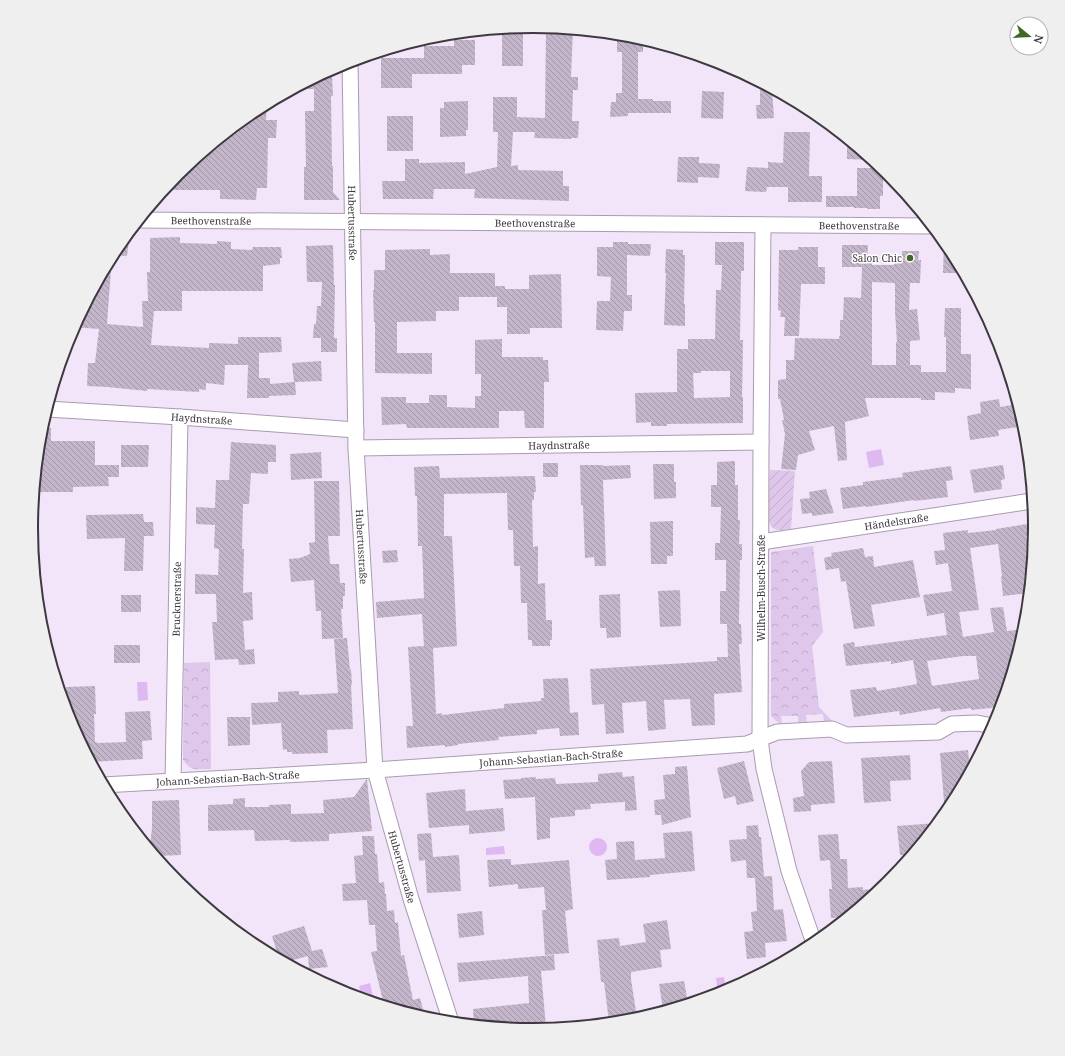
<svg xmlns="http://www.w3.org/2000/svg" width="1065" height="1056" font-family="'Noto Serif',serif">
<defs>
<pattern id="park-crowns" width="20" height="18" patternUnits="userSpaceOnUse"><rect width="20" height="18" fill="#dfc6eb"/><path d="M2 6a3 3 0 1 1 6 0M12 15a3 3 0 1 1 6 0" fill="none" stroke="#c0abcb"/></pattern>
<pattern id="garden-furrows" width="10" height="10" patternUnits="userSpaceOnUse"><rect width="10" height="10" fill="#dfc6eb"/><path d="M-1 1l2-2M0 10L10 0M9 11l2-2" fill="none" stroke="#c0abcb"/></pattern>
<pattern id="building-back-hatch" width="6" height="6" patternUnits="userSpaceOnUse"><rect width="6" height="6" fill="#c4b6ca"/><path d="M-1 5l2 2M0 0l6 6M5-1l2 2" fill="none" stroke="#a195a6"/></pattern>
</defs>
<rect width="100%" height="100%" fill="#f2e4f9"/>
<!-- park -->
<path fill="url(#park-crowns)" d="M813,546L823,632L812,646L819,707L833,722L824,723L823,714L806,715L807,724H798V716H781L782,725L775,720L771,715V552Z
M210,662L211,769C197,769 191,772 183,760L184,663Z"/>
<!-- garden -->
<path fill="url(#garden-furrows)" d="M770,470L795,471L791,529C779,531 772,532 768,519Z"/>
<!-- water -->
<path fill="#dfb8f2" d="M881,449L884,465L869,468L866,452Z
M137,682H147L148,700L138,701Z
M589 847a9 9 0 1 1 18 0a9 9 0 1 1-18 0Z
M504,846L505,854L486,855V848Z
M724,977L726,991L718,994L716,978Z
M370,983L374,1001H371L362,998L359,986Z"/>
<!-- building -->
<path fill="url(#building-back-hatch)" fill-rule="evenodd" d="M546,27L573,30L571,77H578V90H573L572,121H579L578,138H571V139L534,138L535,132H513L511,166L518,165V170L563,171V186H569V201L474,198L475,189H434L433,199H383L382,181H405V159H419V163L465,162V174L497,167L498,132H493V97H517V117L545,118Z
M509,28H523V66H502V29Z
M617,34L631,36L643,40V52H638V99H652L653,101H671V113H628V116L610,117L611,102H616V93H622V52H617Z
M454,40H475V65H462V74H412V88H381V58H424V46H454Z
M322,74H332L333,96H331L332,166H333V192L340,200H304V167H306L305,111H314V89H294Z
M760,83L772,90L774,118L757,119L756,105H760Z
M702,91L724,92L723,119L701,118Z
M468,101V130H466V136L440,137V108H444V102Z
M267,104L266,120H277L276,138H268L267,188H257L256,200L220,199V190H163L178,173L254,110Z
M387,116H413V151H387Z
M784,132H810L809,176H822V202H788V187H767L766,192L745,191L747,167L768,168V162L783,163Z
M847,140L856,147L871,160L847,159Z
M678,157H699V163L720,164L719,178L698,177V183L677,182Z
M857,168H882L883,169V196H880V209H868L867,208H854V207H826V196H857Z
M130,232L127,256L112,255L107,324L143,327L142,301H148L147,272H150V238L180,237V243L217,244V241L231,242V249L252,250L253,247H281L282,258H280V264L263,266V291H182V311H154L151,345L209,348V343L238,344V337H281L282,352L259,353V378H270V384L294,382L292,363L321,361L322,381L295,382L296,395L269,396V398H247L248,365H225L224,385L206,383V390L199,389V392L147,389V391L107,387L87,386L88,363H95L99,329L74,327L115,249Z
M944,241L950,249L963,273H943Z
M613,242H628V244H651L650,256L627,255V295H632V311H624L623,331L596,330L597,301H610L611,277L597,276V247H613Z
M715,242H744V271H741L740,340H743L742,397H743V423L667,424V426H651V422L636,423L635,393L677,392V349H688V339H715L716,290H721L722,265H715ZM701,371H730V397L694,398L693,373H701Z
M333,245L334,285H335L334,338H337V352H321V338H313L314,324H316L317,306H321L322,282H307L306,246Z
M842,245H868L867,263H872V265H894V260H902V251H919L918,260H921L920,283H910L909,310L917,309L920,340L910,341V365H921V372H946V337H944L945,308H961V354H971V389L955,388V393L935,392V400H921V398H865L869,416L845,422L847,460L838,461L834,426L809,431L815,450L798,455L796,470L781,469L785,434L782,420H784L780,399H778V380L786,379V360H794L795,338L839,339V336H840V320H843L844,297L861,298L862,267H842ZM872,282L895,283V312L897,342H896V365H872Z
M798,247H818V267H825V284H801L799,336H784L785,317H780L781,311L778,310L779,250H798Z
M430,249V255L450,254V273H495V286H505V289H529V275L561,274L562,328H530V334H507V307H497V297H459V311H436V321L397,322V353H432V374L375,373V322H374L373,290H374V270H385V250Z
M666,249L683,250V255H685L684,304H685V326L664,325L666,273H665Z
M502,339V357H543V360H548L549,382H544V428H525L524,411H499V428H407L406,424L382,425L381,397H406V403H429V395H447V407L475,408V396H481V374H475V340Z
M999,399L1000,407L1017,404L1024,426L998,430L999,436L970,440L967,416L981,413L980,402Z
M41,428H51V441H95V465H119V477H108L109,486L73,487V492H34Z
M231,442L276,445V462H268V474L251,473L249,504H243L242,549H244L243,593L252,592L253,620L243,621L245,650L254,649L255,664L239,665L238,659L215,660L212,622H217L216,594H195V574L218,575L219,549L214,548L215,525L196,524V507L215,508L216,480H229Z
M121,445H149L148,467H121Z
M321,452L322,478L291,480L290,454Z
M735,461V485H738V520H740L739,544H742V560H740L739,624H741L742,644H739L742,692L714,694L715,725L692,726L690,699L664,700L666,729L648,731L646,701L622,703L624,733L606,734L604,704L592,705L590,669L717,661V657H728L727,624H720V591H726V560H715V543H720L721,507H711V485H717V462Z
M543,463H558V477H543Z
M653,464H674V482H676V498L654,499Z
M580,465H603V466L630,465L631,478L603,480L606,566H595L594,557L585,558L583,505H581Z
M1003,465L1005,479L1001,480L1002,489L974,493L970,470Z
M439,466L440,478L535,476L536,492H534V500H532L533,547L538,546V584L545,583L546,620H552V640H550V646H532V640H528L527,603H521L520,566H514L513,530H508L507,493L444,494V536H452L457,646L433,648L436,714L442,713V715L504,708V704L541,701V698H544L543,679L568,678L570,713L578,712L579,735L560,736L559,728L537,730V734L498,737L499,740L458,744V745L445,747V745L407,748L406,726H413L408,647L424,646L422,614L377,618L376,602L424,598L422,546H418L417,496H415L414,467Z
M951,466L953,480L946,481L948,497L915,501L914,500L866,507V506L843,509L840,488L863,485V482L903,477L902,473Z
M314,481H339L340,536H328L330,564H339L340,583H345V596H343V609H341L343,638L322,639L321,611H316L314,580L291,582L289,559L300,558L310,554L309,543L315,542Z
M826,489L834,513L812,516V513L802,514L800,499L810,498L809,492Z
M143,514L144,522H153L154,536H144L143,571H124L125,538L87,539L86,515Z
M673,521V556H667V564H651L650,522Z
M1034,523V535L1026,536L1031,567L1028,593L1003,596L1001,577L1002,576L998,544L970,548L979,610L959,612L963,637L994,632L990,608L1003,607L1007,631L1024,629L1000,707L971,710V708L941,712L940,708L900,715L899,711L854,717L850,690L876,687L877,691L917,684L913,660L891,664V661L846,666L843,644L854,642L855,647L947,635L944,613L927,616L923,595L952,591L948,563L936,565L934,551L945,550L943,533L968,530V533L996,530V529ZM963,656H976L979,679L932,686L927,661Z
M863,548L865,557L873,556L874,567L913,560L920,597L871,605L875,626L854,629L846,581L841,582L839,568L826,570L824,558L832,556L831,553Z
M397,550L398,562L383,563L382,551Z
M680,590L681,626L660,627L658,591Z
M620,594L621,637L607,638L606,628H600L599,595Z
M121,595H141V612H121Z
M347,638L350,670L351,669L352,685H351L353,729L327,730L328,753L292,754V752H287V749L283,750L281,723L252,725L251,703L278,702V692L299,691V695L338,693L334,639Z
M114,645H140V663H114Z
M95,686L96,714H94L95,742H97V743L126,742L125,712L150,711L152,740L142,741L143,759L91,762L69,720L66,687Z
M227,717H250V745L228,746Z
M968,750L970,770L950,807L945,813L940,753Z
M910,755L911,780L890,781L891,801L864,803L861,758Z
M744,761L754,801L737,805L735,796L724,799L717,768Z
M832,761L835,803L811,805V811L794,812L793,798L804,796L801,771L809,762Z
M687,766L691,817L662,825L661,815H655L654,800L665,799L663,775L675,774V767Z
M622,772L623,777L634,776L637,810L625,811V802L590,804L591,809L575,810V816L550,818V838L537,840L535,797L505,799L503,780L521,779V778L536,777V779L555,778L556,784L598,782V774Z
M367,779L372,831L329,834V841L290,842V840L255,841L254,830L208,831V805L233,804V799L245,798V807H269V805L291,804V814L324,813L323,800L354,797L366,780Z
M465,789L466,811L503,808L505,831L469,834V825L429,828L426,793Z
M179,800L181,855L156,856L154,854L153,846H150L152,828V801Z
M937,823L911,855H900L897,826Z
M758,825L759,837H761L764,877H759L772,876L774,910L783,909L787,941L765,943L766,957L747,959L744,932L753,931L751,912L757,911L755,878H747L746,860L731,862L729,840L747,839L746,826Z
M692,831L695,871L650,875V877L607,880L605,860L617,859L616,842L634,841L635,860L665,858L663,833Z
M431,833L433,857L459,855L461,891L427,893L425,860L419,861L417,834Z
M838,834L840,859H847L848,888L863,887V890L882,888L846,917L831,918L829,889H832L830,860L820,861L818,835Z
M362,836H374L375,854H377L379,883L384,882L385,894H386L387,911L394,910L395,923L398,922L401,956L404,955L413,1000L420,998L425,1017L384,1005L371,952L377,951L375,925H369L367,900L343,901L342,884L356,883L354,856L363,855Z
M511,859V865L569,860L573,909L565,911L569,953L545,955L542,910H546L544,887L518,889V884L489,887L487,860Z
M482,911L484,935L459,938L457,914Z
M667,920L671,949L660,950L662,967L631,972V979L637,1018L630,1020L609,1022L604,982H601L597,940L619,938L620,946L646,942L643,924Z
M304,926L312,951L322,949L328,967L309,969L308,956L286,962L279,959L272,936Z
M554,955L555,970L541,971L546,1027L522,1029L474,1024L473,1009L529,1003L528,976L459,982L457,963Z
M684,981L688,1003L663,1010L659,984Z"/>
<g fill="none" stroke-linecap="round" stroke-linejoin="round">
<defs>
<g id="street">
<path id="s1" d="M350,61L356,448L375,770L411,899L451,1022"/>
<path id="s2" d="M139,220L931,226"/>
<path d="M763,225L761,442L760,739L764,769L789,871L814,943"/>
<path id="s3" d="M47,409L180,417L356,430"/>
<path id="s4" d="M356,448L761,442"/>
<path id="s5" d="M761,542L1032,501"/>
<path id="s6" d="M173,781L180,417"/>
<path id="s7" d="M103,785L375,770L747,744L777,732L832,729L846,735L938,732L952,724L977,723L993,726"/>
</g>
</defs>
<!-- street casing -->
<use href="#street" stroke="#a99caf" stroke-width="17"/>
<!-- street -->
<use href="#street" stroke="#fff" stroke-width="15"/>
</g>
<!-- markers -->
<circle fill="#406925" stroke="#fff" stroke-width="1.5" cx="910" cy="258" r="4"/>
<g text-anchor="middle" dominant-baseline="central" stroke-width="3" stroke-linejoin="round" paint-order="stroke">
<!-- street labels -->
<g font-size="10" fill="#3e3941" stroke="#fff">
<text stroke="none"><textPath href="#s2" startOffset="72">Beethovenstraße</textPath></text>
<text stroke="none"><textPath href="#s1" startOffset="162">Hubertusstraße</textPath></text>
<text stroke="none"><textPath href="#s2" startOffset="396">Beethovenstraße</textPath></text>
<text stroke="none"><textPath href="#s2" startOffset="720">Beethovenstraße</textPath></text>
<text stroke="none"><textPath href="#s3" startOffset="155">Haydnstraße</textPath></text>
<text stroke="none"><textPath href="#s4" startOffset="203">Haydnstraße</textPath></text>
<text stroke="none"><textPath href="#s5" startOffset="137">Händelstraße</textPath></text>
<text stroke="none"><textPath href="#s1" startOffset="486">Hubertusstraße</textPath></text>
<text transform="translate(761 588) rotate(-90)">Wilhelm-Busch-Straße</text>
<text stroke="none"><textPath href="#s6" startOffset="182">Brucknerstraße</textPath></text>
<text stroke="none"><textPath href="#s7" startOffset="449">Johann-Sebastian-Bach-Straße</textPath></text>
<text stroke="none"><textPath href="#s7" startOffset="125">Johann-Sebastian-Bach-Straße</textPath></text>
<text stroke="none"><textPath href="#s1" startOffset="810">Hubertusstraße</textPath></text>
</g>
<!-- poi labels -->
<g font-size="10" fill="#3e3941" stroke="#fff" text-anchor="end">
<text x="902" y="258">Salon Chic</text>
</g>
</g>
<!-- crop -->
<path d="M0 0H1065V1056H0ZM38 528a495 495 0 1 1 990 0a495 495 0 1 1-990 0Z" fill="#f0eff0" fill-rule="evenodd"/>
<path fill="none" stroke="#3e3941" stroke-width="2" d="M38 528a495 495 0 1 1 990 0a495 495 0 1 1-990 0Z"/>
<!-- north arrow -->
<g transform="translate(1029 36) rotate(108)"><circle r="19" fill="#ffffff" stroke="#b2b0b3"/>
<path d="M0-3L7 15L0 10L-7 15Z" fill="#406925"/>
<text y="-6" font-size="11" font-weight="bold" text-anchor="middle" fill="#3e3941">N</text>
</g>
</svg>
